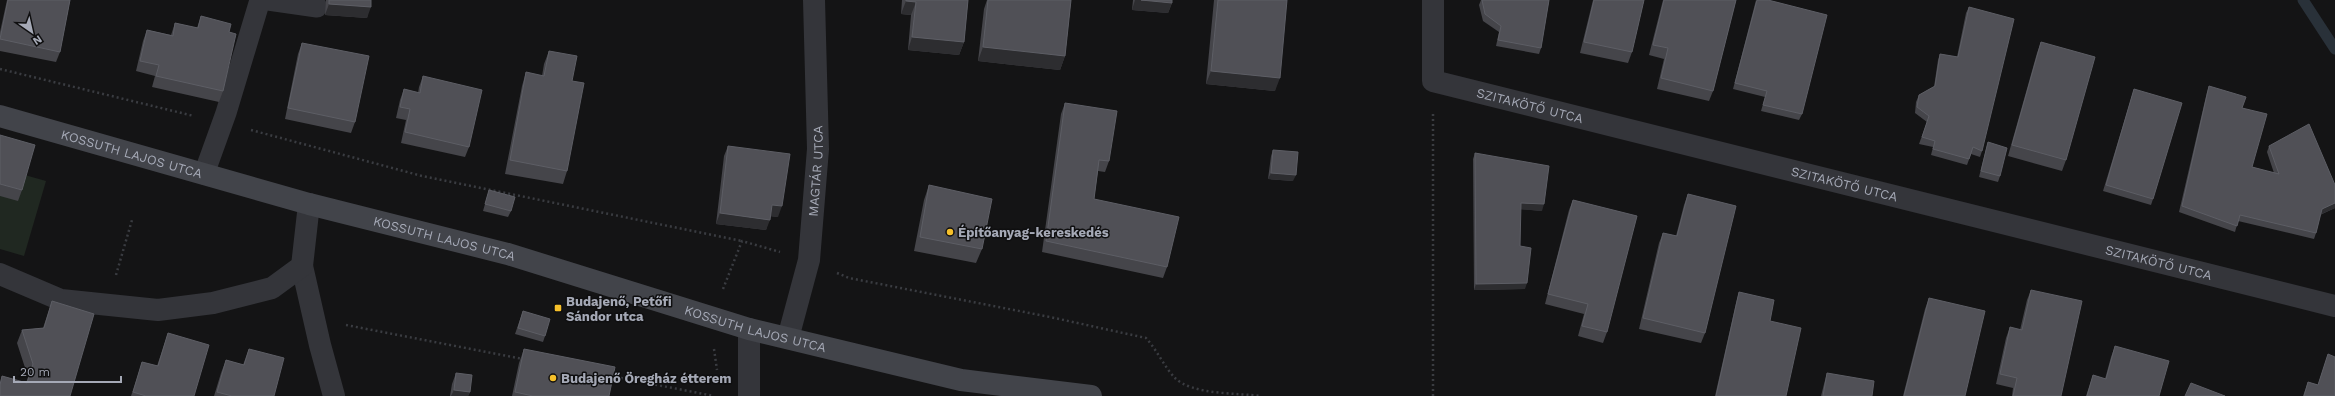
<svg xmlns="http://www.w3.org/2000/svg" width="2335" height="396" font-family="'Work Sans',sans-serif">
<rect width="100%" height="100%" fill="#141415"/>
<!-- green -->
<path fill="#202821" d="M0,168L46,181L24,256L0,249Z"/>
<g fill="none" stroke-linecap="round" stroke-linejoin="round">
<!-- stream -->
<path stroke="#293139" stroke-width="11" d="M2303,0L2335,49"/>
<!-- path -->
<path stroke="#3a3c41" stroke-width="2.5" stroke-dasharray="2 3" stroke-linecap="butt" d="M0,69L194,116
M251,130L422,176L742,241
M837,273L849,278L1050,317L1146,338C1157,350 1165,368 1175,378C1192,395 1238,393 1261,396
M116,275L132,220
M723,289L742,241L780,252
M346,325L523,359
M714,349L717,370
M611,376L714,396
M1433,396V112"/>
<!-- lane -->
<path stroke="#34353a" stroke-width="21" d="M268,0L317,7
M204,174L226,113L260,0"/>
<!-- street -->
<g stroke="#34353a" stroke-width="22">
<path id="s1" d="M1433,0V81L2335,306"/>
<path d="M302,266L320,345L334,396"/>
<path d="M0,274L61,300L158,310L213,303L272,288L302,266L309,204"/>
<path d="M749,329V396"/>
<path id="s2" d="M788,338L809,260L818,149L814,0"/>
</g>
<!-- secondary -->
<path stroke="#42444a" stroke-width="22" id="s3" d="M0,116L309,204L508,254L749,329L961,380L1091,396"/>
</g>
<!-- wall -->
<path fill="#45454a" d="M7,0H70L60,52L56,62L0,51V32Z
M326,0H371L367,18L325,15Z
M902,0H968L964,42L959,55L908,50L911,15L901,14Z
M987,0H1071L1065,56L1060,70L978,61L984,9Z
M1133,0H1172V3L1168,13L1132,10Z
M1214,0H1287L1275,91L1206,84Z
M1481,0H1549L1541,48L1539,54L1496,46L1499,32L1483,21L1479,5Z
M1593,0H1644L1632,52L1628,63L1580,53Z
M1663,0H1736L1713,91L1709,101L1657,89L1664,59L1649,55Z
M1756,0L1802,114L1799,120L1761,111L1765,97L1733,89Z
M1969,7L1982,151L1980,157L1971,154L1967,165L1931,155L1933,147L1919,144L1927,122L1915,113L1916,102L1919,95L1934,87L1938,60L1940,54L1957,57L1966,13Z
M201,16L229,32L223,91L219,102L152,87L155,76L136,71L143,41L147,30L171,35L175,23L197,28Z
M2041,42L2066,160L2062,171L2008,156L2037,53Z
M302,43L355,122L351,133L285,119L298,54Z
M549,51L572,81L567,171L563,184L505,174L522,86L526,72L542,76L544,64Z
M423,76L469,147L465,157L401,143L406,120L396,118L400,100L404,89L418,93L419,87Z
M2209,86L2242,108L2252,167L2274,173L2267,152L2269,146L2335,185V208L2320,215L2316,233L2314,239L2238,221L2235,232L2179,212L2207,92Z
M2134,89L2153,199L2151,205L2103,191Z
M1065,103L1109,161L1105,172L1098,171L1094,199L1167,267L1163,278L1042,252L1061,114Z
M0,135L22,190L18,201L0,196Z
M1988,142L2000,176L1998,182L1979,177L1986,149Z
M728,146L778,217L770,216L766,230L716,224L724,156Z
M1273,150L1293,181L1268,179L1271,156Z
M1475,153L1542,211L1520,209V246L1525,289L1474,290L1473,159Z
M929,185L982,249L976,263L914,251L924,200Z
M489,190L511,211L508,217L483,211Z
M1688,194L1705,333L1701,343L1639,329L1659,243L1663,233L1676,236L1684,205Z
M1573,200L1607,332L1603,343L1578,336L1584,314L1545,304L1569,210Z
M2031,290L2061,396H2012L2013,388L1996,384L2006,338L2010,327L2020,330L2027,300Z
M1739,292L1770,321L1786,396H1715L1736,303Z
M1929,298L1965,396H1903L1925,309Z
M52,301L70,396H0V383L2,376L26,383L28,377L17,343L22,330L43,328Z
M523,311L545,336L543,342L515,334Z
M168,333L194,396H131L138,375L142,362L157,366Z
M2115,346L2159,396H2086L2093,375L2105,379L2111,357Z
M249,349L274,396H214L221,373L226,360L243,365Z
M524,349L609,396H512L519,363Z
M2328,354L2335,396H2303L2308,382L2318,385Z
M456,373L470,392L468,396H450L452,384Z
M1827,373L1872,396H1821L1824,384Z"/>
<!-- shaded-wall -->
<path fill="#2d2d30" d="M1135,0H1141L1172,3L1168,13L1132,10Z
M906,1L916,2L911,15L901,14Z
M329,4L371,7L367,18L325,15Z
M912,37L964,42L959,55L908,50Z
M983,47L1065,56L1060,70L978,61Z
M1211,71L1280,78L1275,91L1206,84Z
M1271,173L1296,175L1293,181L1268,179Z
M1521,203L1544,204L1542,211L1518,209Z
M2335,203V208L2319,215L2322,209Z
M772,205L782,206L778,217L768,216Z
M720,213L770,220L766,230L716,224Z
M1527,283L1525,289L1474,290L1476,284Z
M454,390L470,392L468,396H451Z"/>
<!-- building -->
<path fill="#505056" stroke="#5d5e65" d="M8,0H70L60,52L0,39Z
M329,0H371V7L329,4Z
M906,0H968L964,42L912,37L916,2L906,1Z
M988,0H1071L1065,56L983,47Z
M1141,0H1172V3Z
M1218,0H1287L1280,78L1211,71Z
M1482,0H1549L1541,48L1498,40L1501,26L1485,14Z
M1594,0H1644L1632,52L1584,42Z
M1664,0H1736L1713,91L1661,78L1668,48L1653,45Z
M1757,0H1768L1827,15L1802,114L1763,105L1767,91L1735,83Z
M1969,7L2014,19L1982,151L1973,147L1969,159L1933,149L1935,141L1922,137L1929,116L1917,107L1919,95L1935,86L1940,54L1958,57Z
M201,16L231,24L229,32L236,34L223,91L156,76L159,65L140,61L147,30L173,36L175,23L198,28Z
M2041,42L2095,57L2066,160L2012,145Z
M302,43L369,56L355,122L288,108Z
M549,51L577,56L572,81L584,83L567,171L510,160L526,72L544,76Z
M423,76L482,90L469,147L405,132L410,109L400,107L404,89L420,93Z
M2209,86L2246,97L2242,108L2267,114L2252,167L2279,174L2269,146L2309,124L2335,185V203L2322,209L2316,233L2240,215L2237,226L2182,206Z
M2134,89L2182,103L2153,199L2106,185Z
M1065,103L1117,111L1109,161L1099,160L1094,199L1179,217L1167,267L1046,241Z
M0,135L35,145L22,190L0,184Z
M1988,142L2007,148L2000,176L1981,171Z
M728,146L790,154L782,206L772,205L770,220L720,213Z
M1273,150L1298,152L1296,175L1271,173Z
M1475,153L1549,166L1544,204L1521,203L1520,246L1531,248L1527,283L1476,284Z
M929,185L992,199L982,249L920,237Z
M489,190L515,197L511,211L485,204Z
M1688,194L1736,206L1705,333L1643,318L1663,233L1677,236Z
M1573,200L1637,216L1607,332L1582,326L1588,304L1548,294Z
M2031,290L2082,301L2061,396H2013L2017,378L2000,374L2010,327L2022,330Z
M1739,292L1774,300L1770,321L1801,328L1786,396H1716Z
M1929,298L1985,311L1965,396H1904Z
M52,301L94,314L70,396H0V385L2,376L27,383L33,364L22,330L44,328Z
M523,311L550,319L545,336L518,328Z
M168,333L209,345L194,396H146L133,392L142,362L158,366Z
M2115,346L2169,361L2159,396H2087L2093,375L2106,379Z
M249,349L284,358L274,396H232L217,392L226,360L244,365Z
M524,349L615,367L609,396H533L515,392Z
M2328,354L2335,357V396H2304L2308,382L2318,385Z
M456,373L472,375L470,392L454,390Z
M1827,373L1874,381L1872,396H1823Z
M2191,383L2225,396H2185Z"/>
<!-- markers -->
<g fill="#f6c02a" stroke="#0f0f10" stroke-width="1.5">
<circle cx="950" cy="232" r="4"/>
<rect x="554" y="304" width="8" height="8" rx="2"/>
<circle cx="553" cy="378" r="4"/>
</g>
<g text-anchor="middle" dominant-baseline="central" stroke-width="3" stroke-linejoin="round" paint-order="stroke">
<!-- street labels -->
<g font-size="13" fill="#a5a9b6" stroke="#0f0f10">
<text stroke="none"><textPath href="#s1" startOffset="181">SZITAKÖTŐ UTCA</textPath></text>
<text stroke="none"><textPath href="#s3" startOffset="137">KOSSUTH LAJOS UTCA</textPath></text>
<text stroke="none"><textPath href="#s2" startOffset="170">MAGTÁR UTCA</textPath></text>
<text stroke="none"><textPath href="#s1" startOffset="505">SZITAKÖTŐ UTCA</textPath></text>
<text stroke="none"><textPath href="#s3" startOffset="461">KOSSUTH LAJOS UTCA</textPath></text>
<text stroke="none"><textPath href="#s1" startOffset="829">SZITAKÖTŐ UTCA</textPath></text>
<text stroke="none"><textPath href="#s3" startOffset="785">KOSSUTH LAJOS UTCA</textPath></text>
</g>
<!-- poi labels -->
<g font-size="13" font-weight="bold" fill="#a5a9b6" stroke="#0f0f10" text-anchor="start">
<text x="958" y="232">Építőanyag-kereskedés</text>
<text x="566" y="301">Budajenő, Petőfi<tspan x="566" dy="15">Sándor utca</tspan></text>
<text x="561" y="378">Budajenő Öregház étterem</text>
</g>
</g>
<!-- north arrow -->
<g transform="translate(32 32) rotate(146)" stroke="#0f0f10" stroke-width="3" paint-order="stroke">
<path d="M0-3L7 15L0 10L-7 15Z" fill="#a5a9b6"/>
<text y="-6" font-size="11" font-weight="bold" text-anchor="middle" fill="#a5a9b6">N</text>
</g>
<!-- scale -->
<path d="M14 376v6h107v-6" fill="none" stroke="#a5a9b6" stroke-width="2"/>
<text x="20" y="376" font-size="12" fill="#a5a9b6" stroke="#0f0f10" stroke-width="3" paint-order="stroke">20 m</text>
</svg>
